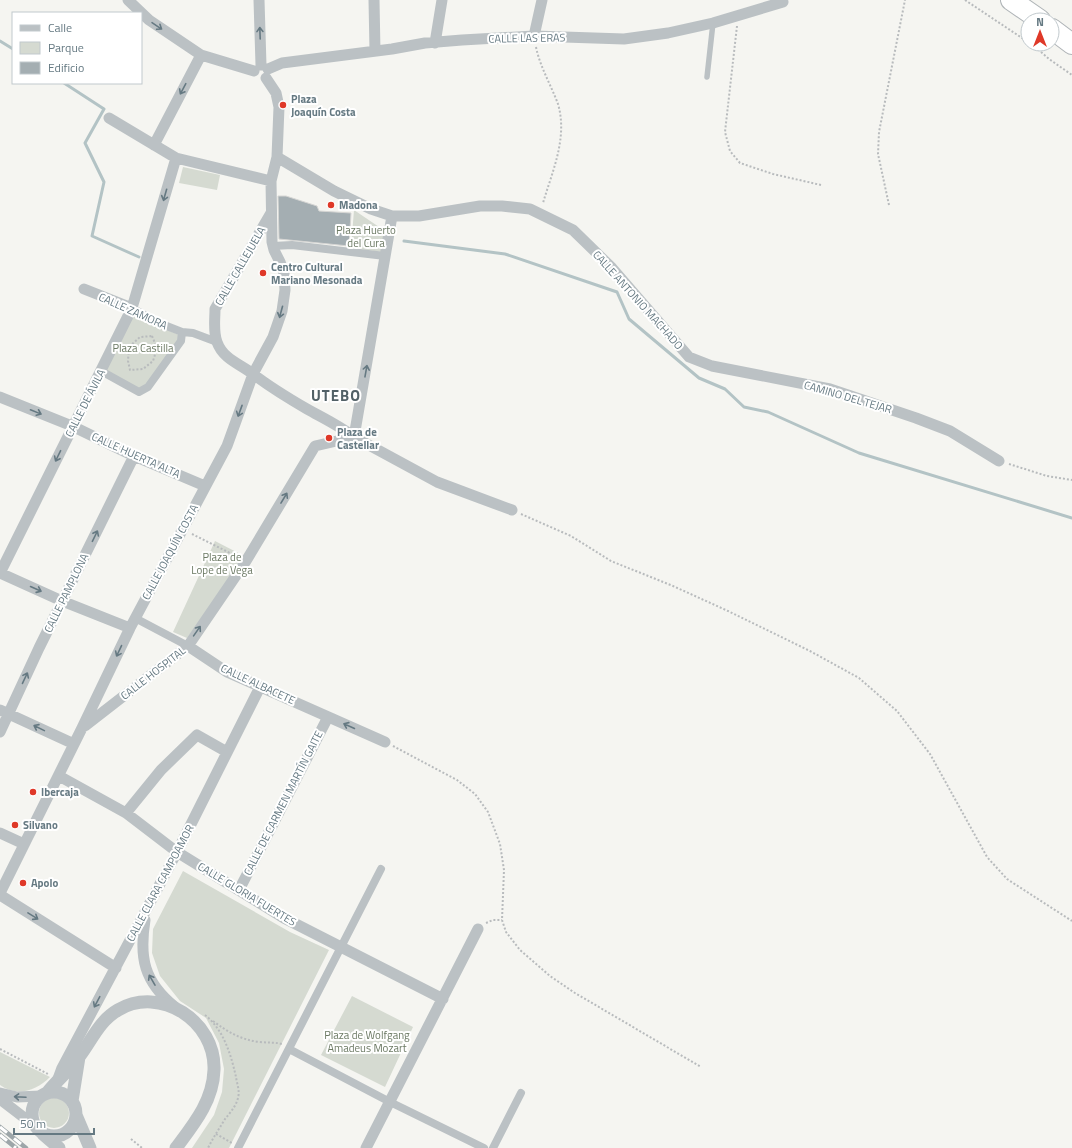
<svg xmlns="http://www.w3.org/2000/svg" width="1072" height="1148" font-family="'Titillium Web',sans-serif">
<rect width="100%" height="100%" fill="#f5f5f1"/>
<!-- green -->
<path fill="#d5dad1" d="M183,167L220,175L217,190L179,183Z
M354,210L385,231L382,252L351,248Z
M133,315L179,335V340L148,386L140,390L104,369Z
M215,541L246,557L187,638L173,632Z
M183,871L290,932L329,950L229,1148H192L214,1115L222,1092L224,1069L219,1043L206,1018L180,1001L160,976L152,953L153,929Z
M352,996L413,1027L385,1087L321,1055Z
M0,1052L50,1077C36,1091 17,1097 0,1085Z
M39 1113a15 15 0 1 1 30 0a15 15 0 1 1-30 0Z"/>
<g fill="none" stroke-linecap="round" stroke-linejoin="round">
<!-- stream -->
<path stroke="#b3c3c5" stroke-width="3" d="M0,41L13,49
M64,83L104,109L85,143L104,182L92,236L139,257
M404,241L505,254L617,292L629,319L699,378L725,389L744,407L768,412L859,453L1072,518"/>
</g>
<!-- building -->
<path fill="#a4aeb2" stroke="#d6d6d4" d="M278,196H286L317,206L319,211L351,213L349,246L279,239Z"/>
<g fill="none" stroke-linecap="round" stroke-linejoin="round">
<defs>
<path id="motorway" d="M1011,0L1040,20
M1052,29L1072,44"/>
</defs>
<!-- motorway casing -->
<use href="#motorway" stroke="#afb4b7" stroke-width="22"/>
<!-- path -->
<path stroke="#b8bbbd" stroke-width="2" stroke-dasharray="2 2" stroke-linecap="butt" d="M965,0L1028,42
M737,26L725,132L730,151L740,163L773,174L821,185
M1032,44L1049,59L1072,75
M536,47C540,67 551,85 558,104C568,138 552,172 543,203
M889,205L878,154L879,132L905,0
M152,336L157,348L153,361L143,369L130,370L128,361L129,347L140,337Z
M1009,464L1047,476L1072,480
M521,514L571,536L611,561L673,586L728,611L810,651L859,678L897,711L930,754L987,857L1007,879L1072,921
M192,534L236,556
M393,746L457,780L475,794L488,812L500,844L504,870L502,920L506,932L520,950L550,976L575,993L701,1067
M486,923L493,920H502
M205,1015C224,1030 231,1055 236,1077C237,1084 240,1091 238,1098C236,1106 230,1113 225,1119C219,1129 213,1138 208,1148
M213,1021C228,1032 241,1040 260,1042C268,1043 275,1042 282,1044
M0,1049L48,1074
M216,1134L232,1143
M131,1139L142,1148"/>
<!-- service -->
<path stroke="#bbc1c4" stroke-width="5.5" d="M707,77L713,23"/>
<!-- pedestrian -->
<path stroke="#bbc1c4" stroke-width="8" d="M273,246L292,245L385,256
M132,308L159,323L182,332L193,333L217,342
M101,371L139,392L148,387L181,341L182,332
M135,618L188,646
M289,1049L390,1102L484,1148
M238,1148L381,869
M493,1148L521,1093"/>
<!-- minor -->
<path stroke="#bbc1c4" stroke-width="11" d="M128,0L149,20L201,55L254,71
M259,0L261,65
M374,0L375,51
M534,36L542,0
M435,43L442,0
M268,69L282,63L392,49L425,43L462,40L534,36L624,39L668,33L713,23L783,2
M109,118L176,158L271,181
M154,145L201,55
M277,157L334,191L371,209L392,216H419L480,206H502L530,209L573,230L612,268L689,357L712,366L830,389L916,418L950,431L999,461
M271,213L215,309C215,320 213,332 217,342C223,359 240,364 253,374C270,387 288,398 307,409C323,418 340,426 354,437L437,482L512,510
M84,289L132,308
M0,397L72,426L134,456L205,486
M354,437L392,216
M130,628L62,601L0,573L132,308L176,158
M188,646L227,672L385,742
M0,710L74,744
M85,726L188,646L246,561L315,446L354,437
M0,732L39,648L134,456
M59,776L126,813L177,852L284,918L443,999
M126,813L161,770L197,735L227,752
M0,833L24,844
M239,890L328,717
M0,893L82,728L130,628L227,446L253,374L273,337L282,311L285,290L284,273L280,262L274,250L272,242L271,181L277,157L279,107L276,93L266,78
M0,895L116,968
M145,920C139,958 144,982 175,1007
M58,1079L62,1068L177,852L260,687
M0,1093L17,1097L41,1096
M0,1099L35,1126
M366,1148L478,929"/>
<!-- tertiary -->
<path stroke="#bbc1c4" stroke-width="13" d="M32 1114a22 22 0 1 1 44 0a22 22 0 1 1-44 0Z
M47,1093C57,1080 70,1070 79,1057C92,1040 99,1021 118,1010C160,985 216,1021 214,1070C213,1101 194,1124 176,1148
M72,1101L79,1057
M76,1115L90,1148
M43,1134L59,1148"/>
<!-- motorway -->
<use href="#motorway" stroke="#fff" stroke-width="20"/>
<defs>
<path id="rail" d="M0,1127L26,1148
M0,1135L16,1148"/>
</defs>
<!-- rail casing -->
<use href="#rail" stroke="#9da6a9" stroke-width="4.5"/>
<!-- rail -->
<use href="#rail" stroke="#fff" stroke-width="3" stroke-dasharray="9" stroke-linecap="butt"/>
</g>
<!-- one-way arrows -->
<defs><path id="oneway-shaft" d="M-6 0H5M1.5-3L5.5 0L1.5 3" fill="none" stroke-width="1.6" stroke-linecap="round" stroke-linejoin="round"/></defs>
<g stroke="#657982">
<use href="#oneway-shaft" transform="translate(157 26) rotate(34)"/>
<use href="#oneway-shaft" transform="translate(260 33) rotate(-92)"/>
<use href="#oneway-shaft" transform="translate(183 89) rotate(118)"/>
<use href="#oneway-shaft" transform="translate(165 195) rotate(106)"/>
<use href="#oneway-shaft" transform="translate(281 312) rotate(105)"/>
<use href="#oneway-shaft" transform="translate(366 371) rotate(-80)"/>
<use href="#oneway-shaft" transform="translate(240 411) rotate(110)"/>
<use href="#oneway-shaft" transform="translate(36 412) rotate(22)"/>
<use href="#oneway-shaft" transform="translate(58 456) rotate(116)"/>
<use href="#oneway-shaft" transform="translate(284 498) rotate(-59)"/>
<use href="#oneway-shaft" transform="translate(95 536) rotate(-64)"/>
<use href="#oneway-shaft" transform="translate(36 589) rotate(24)"/>
<use href="#oneway-shaft" transform="translate(197 631) rotate(-55)"/>
<use href="#oneway-shaft" transform="translate(119 651) rotate(115)"/>
<use href="#oneway-shaft" transform="translate(25 678) rotate(-65)"/>
<use href="#oneway-shaft" transform="translate(349 726) rotate(-156)"/>
<use href="#oneway-shaft" transform="translate(39 728) rotate(-154)"/>
<use href="#oneway-shaft" transform="translate(33 916) rotate(32)"/>
<use href="#oneway-shaft" transform="translate(152 980) rotate(-120)"/>
<use href="#oneway-shaft" transform="translate(97 1002) rotate(118)"/>
<use href="#oneway-shaft" transform="translate(20 1097) rotate(-177)"/>
</g>
<!-- markers -->
<g fill="#df3828" stroke="#fff" stroke-width="1.5">
<circle cx="283" cy="105" r="4"/>
<circle cx="331" cy="205" r="4"/>
<circle cx="263" cy="273" r="4"/>
<circle cx="329" cy="438" r="4"/>
<circle cx="33" cy="792" r="4"/>
<circle cx="15" cy="825" r="4"/>
<circle cx="23" cy="883" r="4"/>
</g>
<g text-anchor="middle" dominant-baseline="central" stroke-width="4" stroke-linejoin="round" paint-order="stroke">
<!-- street labels -->
<g font-size="11" fill="#657982" stroke="#fff">
<text transform="translate(527 38) rotate(-1)">CALLE LAS ERAS</text>
<text transform="translate(240 266) rotate(-60)">CALLE CALLEJUELA</text>
<text transform="translate(638 300) rotate(48)">CALLE ANTONIO MACHADO</text>
<text transform="translate(133 311) rotate(24)">CALLE ZAMORA</text>
<text transform="translate(848 397) rotate(16)">CAMINO DEL TEJAR</text>
<text transform="translate(85 403) rotate(-63)">CALLE DE ÁVILA</text>
<text transform="translate(136 455) rotate(24)">CALLE HUERTA ALTA</text>
<text transform="translate(170 552) rotate(-62)">CALLE JOAQUÍN COSTA</text>
<text transform="translate(66 593) rotate(-64)">CALLE PAMPLONA</text>
<text transform="translate(153 673) rotate(-38)">CALLE HOSPITAL</text>
<text transform="translate(258 684) rotate(25)">CALLE ALBACETE</text>
<text transform="translate(283 803) rotate(-63)">CALLE DE CARMEN MARTÍN GAITE</text>
<text transform="translate(160 883) rotate(-62)">CALLE CLARA CAMPOAMOR</text>
<text transform="translate(247 894) rotate(31)">CALLE GLORIA FUERTES</text>
</g>
<!-- poi labels -->
<g font-size="11" font-weight="bold" fill="#657982" stroke="#fff" text-anchor="start">
<text x="291" y="99">Plaza<tspan x="291" dy="13">Joaquín Costa</tspan></text>
<text x="339" y="205">Madona</text>
<text x="271" y="267">Centro Cultural<tspan x="271" dy="13">Mariano Mesonada</tspan></text>
<text x="337" y="432">Plaza de<tspan x="337" dy="13">Castellar</tspan></text>
<text x="41" y="792">Ibercaja</text>
<text x="23" y="825">Silvano</text>
<text x="31" y="883">Apolo</text>
</g>
<!-- park labels -->
<g font-size="11" fill="#6b7963" stroke="#fff">
<text x="366" y="230">Plaza Huerto<tspan x="366" dy="13">del Cura</tspan></text>
<text x="143" y="348">Plaza Castilla</text>
<text x="222" y="557">Plaza de<tspan x="222" dy="13">Lope de Vega</tspan></text>
<text x="367" y="1035">Plaza de Wolfgang<tspan x="367" dy="13">Amadeus Mozart</tspan></text>
</g>
<!-- district labels -->
<g font-size="15" font-weight="bold" letter-spacing="1" fill="#526167" stroke="#fff">
<text x="336" y="395">UTEBO</text>
</g>
</g>
<!-- legend -->
<rect x="12" y="12" width="130" height="72" fill="#ffffff" stroke="#c1c9cd"/>
<rect x="20" y="25" width="20" height="6" fill="#bbc1c4" stroke="#c1c9cd"/>
<text x="48" y="32" font-size="12" fill="#657982">Calle</text>
<rect x="20" y="42" width="20" height="12" fill="#d5dad1" stroke="#c1c9cd"/>
<text x="48" y="52" font-size="12" fill="#657982">Parque</text>
<rect x="20" y="62" width="20" height="12" fill="#a4aeb2" stroke="#c1c9cd"/>
<text x="48" y="72" font-size="12" fill="#657982">Edificio</text>
<!-- north arrow -->
<g transform="translate(1040 32)"><circle r="19" fill="#ffffff" stroke="#c1c9cd"/>
<path d="M0-3L7 15L0 10L-7 15Z" fill="#df3828"/>
<text y="-6" font-size="11" font-weight="bold" text-anchor="middle" fill="#657982">N</text>
</g>
<!-- scale -->
<path d="M14 1128v6h80v-6" fill="none" stroke="#657982" stroke-width="2"/>
<text x="20" y="1128" font-size="12" fill="#657982" stroke="#ffffff" stroke-width="3" paint-order="stroke">50 m</text>
</svg>
